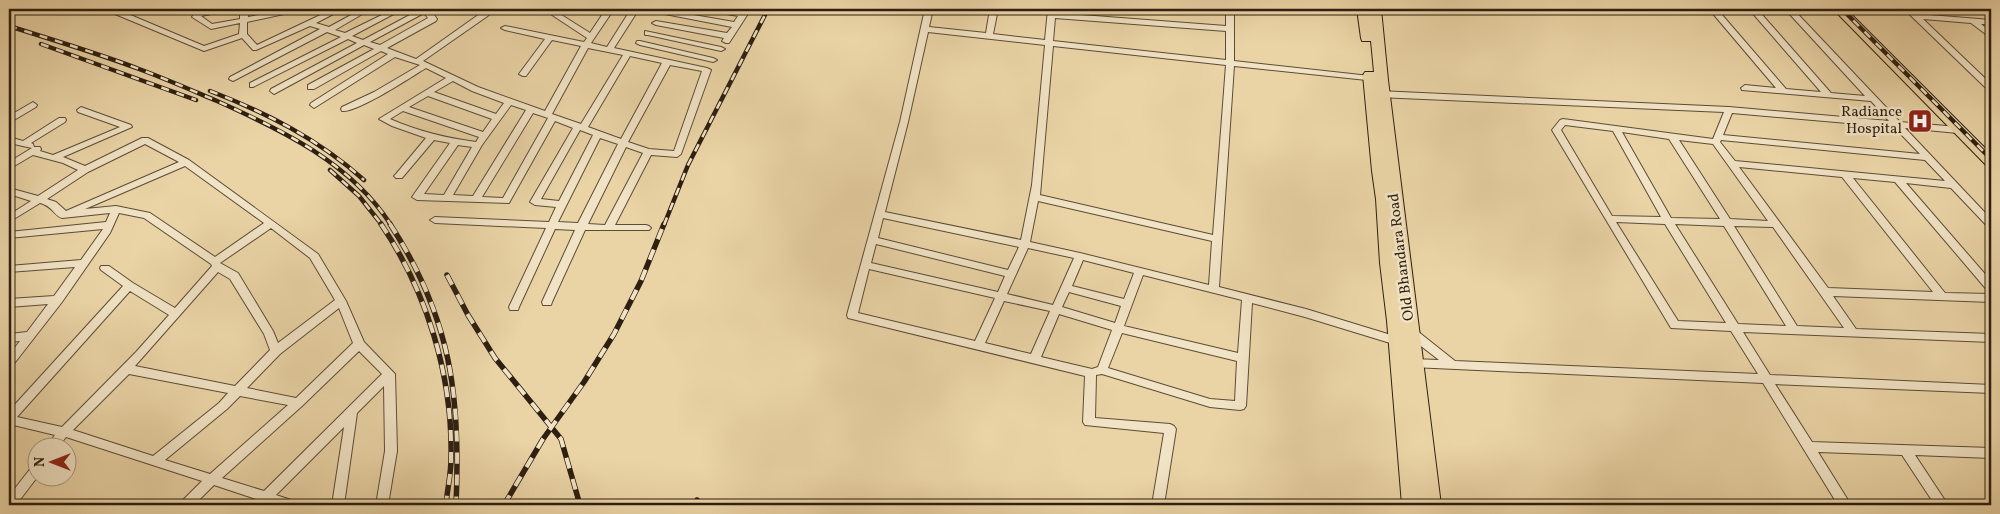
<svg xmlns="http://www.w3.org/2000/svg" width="2000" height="514" font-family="Vollkorn,serif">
<rect width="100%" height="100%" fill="#ead4a6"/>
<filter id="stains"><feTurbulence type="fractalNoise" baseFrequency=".004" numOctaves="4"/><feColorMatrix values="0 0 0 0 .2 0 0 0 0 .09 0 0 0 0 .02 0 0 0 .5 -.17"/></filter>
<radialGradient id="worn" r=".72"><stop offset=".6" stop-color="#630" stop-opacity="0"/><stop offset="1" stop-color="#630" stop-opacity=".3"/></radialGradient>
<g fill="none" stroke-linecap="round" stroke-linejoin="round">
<defs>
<path id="minor" d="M113,9H121V11L204,46L239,34L240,23L211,29L192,17L195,12L213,9H227L226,11L201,16L212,24L240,19V9H248V17L288,9H302L298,11L247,22V34L257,45L333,9H343L316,23L329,27L362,9H371L335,30L345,33L394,9H403L352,36L363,40L421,9H430L437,19L436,21L387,48L416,59L481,13L475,9H484L489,11V15L423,61L478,87L545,111L581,46L552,40L526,76H523L519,74L545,39L505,30L501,28L505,26L584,42L587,38L543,9H552L590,33L606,9H614L591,43L607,47L631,9H639L614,48L707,68L711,70L681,154L677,157L651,155L615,225H646L649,226L651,228L649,230H585L552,302L551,305H543L542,302L575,230L555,229L519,307L518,310H510L509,307L546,228L435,223L430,220L435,217L549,222L556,207L535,205L530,202L573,128L555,121L509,203L417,200L412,197L450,143L434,140L402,178H396L394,176L396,174L426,138L392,126L379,119L446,78L426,68C411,77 357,113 342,111L341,109L342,107L374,92L420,65L395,57L314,108L310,105L311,103L388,54L381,51L314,89H308V85L374,49L364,45L274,94L270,91L271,89L357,43L348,39L253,87H250V83L341,37L327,32L233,81L229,79L230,77L320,29L310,26L256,50H253L242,38L204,51L115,14ZM424,13L428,18L380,45L370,42ZM588,48L623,55L581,124L552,114ZM630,56L662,63L621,139L588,127ZM670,65L702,71L674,151L649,149L628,142ZM453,81L472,91L504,103L496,114L434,92ZM428,96L492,119L483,132L409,107ZM511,105L526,110L473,196L453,195L482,145ZM403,111L479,137L476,142C446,138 417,131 390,119ZM533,113L548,118L503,198L482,197ZM580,130L593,135L559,201L541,199ZM600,138L618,144L578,223L558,222ZM458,145L472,147L444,195L424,194ZM626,147L643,153L605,225L588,224Z
M706,9H721L741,12L743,9H751L729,43H726L722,41L724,38L656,25L652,23L656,21L727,33L732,27L665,14L661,12L665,10L734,22L738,16L710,11Z
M925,9H933L929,27L986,33L990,9H998L993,34L1045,40L1048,9H1056L1055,13L1226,26V9H1234V61L1379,77V81H1376L1234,66L1219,287L1306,309L1404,339L1405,342L1404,345L1400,346L1305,317L1252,303L1246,406L1244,409L1240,410L1210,407L1102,374L1096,375L1095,418L1170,424L1174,426L1176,429L1164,505H1152L1164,433L1085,425L1083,422L1085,376L848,318L847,315L900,122ZM1055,18L1226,31V60L1053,41ZM928,32L1045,45L1032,185L1021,240L885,212L908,122ZM1053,46L1226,65L1213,235L1040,195ZM1038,201L1212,241L1209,285L1080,253L1030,242ZM883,218L1019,247L1008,270L878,238ZM876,244L1005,276L998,292L871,263ZM1028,248L1074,258L1053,305L1007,294ZM1083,260L1134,273L1124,299L1072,286ZM869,269L995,298L975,341L858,313ZM1143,275L1242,300L1238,353L1124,326ZM1069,292L1121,306L1115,323L1062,307ZM1004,301L1050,311L1031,354L985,343ZM1059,314L1112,330L1098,367L1092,369L1041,357ZM1122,333L1237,361L1235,401L1210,399L1108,368Z
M1709,9H1717L1786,89L1821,92L1749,9H1757L1831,93L1865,96L1785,9H1793L1900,122L1958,127L1962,130L1958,133L1905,128L1991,219V228L1988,227L1951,188L1906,183L1991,281V291L1987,290L1895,182L1853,178L1945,293L1991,294V302L1833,296L1856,329L1991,334V342L1743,332L1770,375L1991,385V393L1775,384L1812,442L1991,448V458L1915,455L1948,505H1935L1902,455L1818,452L1851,505H1838L1763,383L1412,367L1408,366L1406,363L1408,360L1412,359L1439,360L1408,336L1407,333L1408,330H1416L1455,361L1758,374L1731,331L1671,328L1552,130L1560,120L1563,119L1713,139L1724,112L1378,97L1374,94L1378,91L1729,107L1889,121L1871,101L1742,90L1741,88L1745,85L1776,88ZM1732,113L1894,127L1920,154L1723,135ZM1565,125L1613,131L1661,217L1612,216L1561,130ZM1622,132L1669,139L1720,219L1671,218ZM1679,140L1713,144L1768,221L1730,219ZM1721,140L1925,160L1945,181L1735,161L1720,142ZM1739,167L1842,177L1933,292L1828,288ZM1616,222L1665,224L1726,323L1678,321ZM1675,224L1724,226L1786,326L1738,324ZM1734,226L1773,227L1844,328L1797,326Z
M1904,9H1912L1917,14L1991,20V24H1981L1991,32V38L1971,23L1923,19L1991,84V90H1988Z
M645,31L721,47L725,49L721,51L648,35H645Z
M637,41H640L713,58L717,60L713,62L640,45L636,43Z
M33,102L37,105L36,107L9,123V116Z
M81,107L131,125L132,127L63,157L85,166L142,138H148L189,160L318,254L346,301L364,342L395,374L397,451L388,505H376L385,451L384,386L357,413L344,505H332L344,427L276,495L294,501L296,505H275L268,503L266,505H252L256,499L214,485L194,505H180L182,501L202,481L66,437L59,446H47L55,435L9,424V411L123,286L101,270L100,268L101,266H109L133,283L175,308L212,266L211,264L144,218L119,213L110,233L62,302L13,365L9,366V355L20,341L9,342V334L27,332L48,304L9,307V299L54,296L75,267L9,272V266L81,260L103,229L9,238V232L106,222L110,213L62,218C53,215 54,207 40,203L9,222V215L31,201L9,194V188L38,196L78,170L63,163L33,155L9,169V162L32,148L9,143V137L23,141L59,118H65L66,120L65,122L31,143L33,144L34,147H40L41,149L40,151L53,155L120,127L78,112L77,110ZM145,144L179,162L66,211L56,202L47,199L88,172ZM185,166L264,223L215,257L150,213L116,206L85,209ZM271,228L310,258L335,300L278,343L273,331L238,273L220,263ZM218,272L230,279L264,334L270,350L235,386L135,366ZM130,291L169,315L136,352L62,427L17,417ZM339,308L353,343L296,398L247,388L280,354ZM359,351L382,374L264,491L222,478L302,406ZM129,374L228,393L219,403L153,456L73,430ZM240,396L288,405L210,474L165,460L227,409Z
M38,463V476L16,505H9V496L34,464Z"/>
<path id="primary" d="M1833,9H1846L1991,154V167L1986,165Z"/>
<path id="trunk" d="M1357,9H1381L1388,80L1441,505H1402L1387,321L1380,263L1376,199L1372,171L1363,75L1365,72H1374L1371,41H1362L1361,38Z"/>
</defs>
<!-- minor casing -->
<use href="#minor" stroke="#5c4c36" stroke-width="2"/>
<!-- primary casing -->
<use href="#primary" stroke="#2d1f11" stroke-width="2"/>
<!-- trunk casing -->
<use href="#trunk" stroke="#2d1f11" stroke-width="2"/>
<!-- minor -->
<use href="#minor" fill="#f1e3c5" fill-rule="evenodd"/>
<!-- primary -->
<use href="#primary" fill="#ead4a6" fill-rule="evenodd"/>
<!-- trunk -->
<use href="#trunk" fill="#ead4a6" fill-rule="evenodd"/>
<defs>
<path id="rail-far1" d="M1842,9L1991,159
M9,26C53,40 97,53 139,69C166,79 191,90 217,101C282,130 351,163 391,225
M41,44L196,100
M210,91C267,113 318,139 364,180
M330,170L359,196L382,225
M664,225L688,165L768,9"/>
<path id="rail" d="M381,224C427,292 453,376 451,459C451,475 447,490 446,505
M390,224C451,318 461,396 456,505
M447,275L468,315L495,358L561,439L580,505
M504,505L543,439L584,382L614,334L641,281L664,224
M696,505L697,500"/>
</defs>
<!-- rail-far1 casing -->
<use href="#rail-far1" stroke="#2d1f11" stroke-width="4.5"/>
<!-- rail casing -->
<use href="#rail" stroke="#2d1f11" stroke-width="5.5"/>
<!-- rail-far1 -->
<use href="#rail-far1" stroke="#f1e3c5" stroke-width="2.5" stroke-dasharray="8" stroke-linecap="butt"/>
<!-- rail -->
<use href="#rail" stroke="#f1e3c5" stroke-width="4" stroke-dasharray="11" stroke-linecap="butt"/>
</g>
<!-- icons -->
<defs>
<symbol id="hospital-square" viewBox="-11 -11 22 22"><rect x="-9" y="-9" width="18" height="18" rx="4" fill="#8f2418" stroke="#f1e3c5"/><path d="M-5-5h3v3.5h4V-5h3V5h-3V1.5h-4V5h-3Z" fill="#fff"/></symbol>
</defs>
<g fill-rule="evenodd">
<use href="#hospital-square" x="1906" y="107" width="28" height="28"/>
</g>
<g text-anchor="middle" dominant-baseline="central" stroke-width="5" stroke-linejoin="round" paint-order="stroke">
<!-- poi labels -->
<g font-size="15" fill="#2d1f11" stroke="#f1e3c5" text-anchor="end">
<text x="1902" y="112">Radiance<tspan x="1902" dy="17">Hospital</tspan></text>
</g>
<!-- street labels -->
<g font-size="15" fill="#2d1f11" stroke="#f1e3c5">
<text transform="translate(1402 257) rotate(-97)">Old Bhandara Road</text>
</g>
</g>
<!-- margin -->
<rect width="2000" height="514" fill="none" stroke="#ead4a6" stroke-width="30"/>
<rect x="10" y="10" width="1980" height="494" fill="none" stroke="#2d1f11" stroke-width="2.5"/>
<rect x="15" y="15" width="1970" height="484" fill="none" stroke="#2d1f11"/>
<!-- north arrow -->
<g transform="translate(52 462) rotate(270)"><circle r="24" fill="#f1e3c5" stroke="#a3957d"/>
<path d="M0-4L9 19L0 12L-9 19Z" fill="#8f2418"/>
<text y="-8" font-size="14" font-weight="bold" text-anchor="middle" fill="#2d1f11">N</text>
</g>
<rect width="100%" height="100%" filter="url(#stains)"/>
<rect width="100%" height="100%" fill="url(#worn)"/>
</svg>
